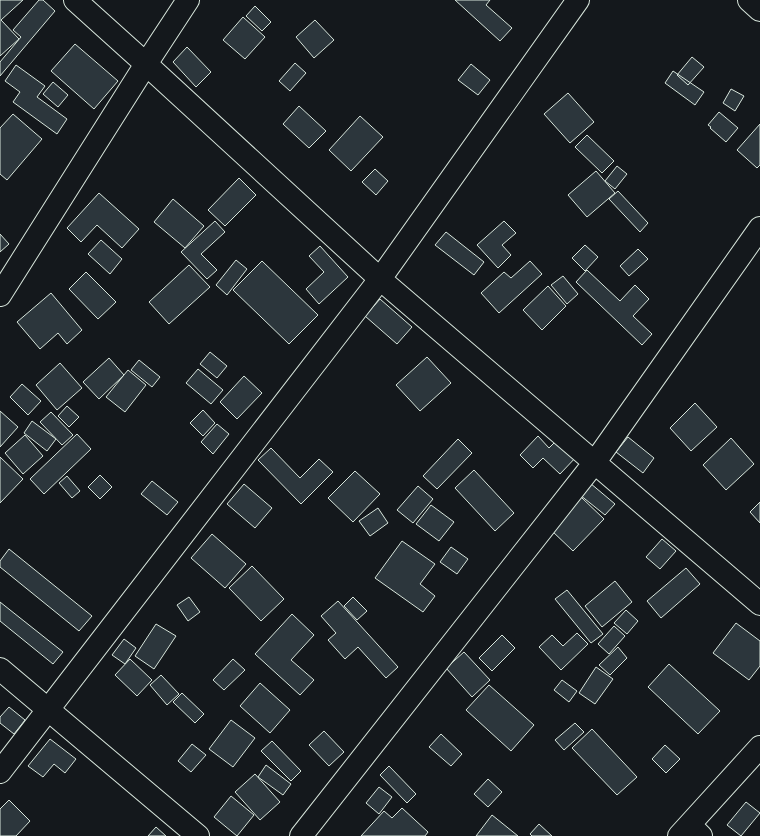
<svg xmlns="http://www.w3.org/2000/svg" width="760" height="836" font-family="Ubuntu,sans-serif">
<rect width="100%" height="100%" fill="#14181c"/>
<!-- building -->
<path fill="#2c363c" stroke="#d8e6dc" d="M0,0H23L1,20L19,39L0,56Z
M39,0H43L55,11L0,76V62L21,37L13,30Z
M455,0H490L486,5L512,28L500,41Z
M255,6L271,22L262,31L246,16Z
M243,17L265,37L245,59L223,40Z
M315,20L334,40L314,58L296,37Z
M75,44L118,81L94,109L51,71Z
M187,47L211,72L196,87L173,62Z
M692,57L704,67L688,85L677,75Z
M295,63L306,73L290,91L279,81Z
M471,64L490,80L478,95L458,80Z
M16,65L45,86L37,97L67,119L57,134L13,102L20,92L5,81Z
M673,71L704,92L695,105L665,83Z
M53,82L68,95L58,107L43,94Z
M731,89L744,96L735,111L723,103Z
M568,93L594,122L570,143L544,114Z
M299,106L326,131L309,148L283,124Z
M719,112L738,128L726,142L710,128L711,127L708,125Z
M13,114L42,139L7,180L0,174V128Z
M360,116L383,137L351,171L329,150Z
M760,124V165L757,168L737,150Z
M587,135L614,161L602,173L575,147Z
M617,166L627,174L615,189L605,181Z
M375,169L388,181L376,195L362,182Z
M596,171L615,193L587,217L568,195Z
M239,178L256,195L225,226L208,210Z
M618,191L648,223L640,232L609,199Z
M99,193L139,229L122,248L97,225L81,242L67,228Z
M173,199L204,226L185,248L154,222Z
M215,221L225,232L201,254L217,270L207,279L181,252Z
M504,221L516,233L502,245L511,255L498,268L477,245Z
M446,232L484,262L474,275L435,245Z
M0,234L9,244L0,252Z
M101,240L122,259L110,274L88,254Z
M585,245L598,257L585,271L572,258Z
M320,246L348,277L319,304L306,289L324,272L309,256Z
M638,249L648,259L629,276L620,266Z
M236,260L247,269L227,295L216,285Z
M262,261L318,315L289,344L233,290Z
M530,261L542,274L499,313L481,293L504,272L511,278Z
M189,265L210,287L169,324L149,302Z
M587,270L620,301L635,285L649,299L633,316L652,334L642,345L576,282Z
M86,272L116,302L98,319L69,289Z
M563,276L578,294L567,304L551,285Z
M548,286L566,306L542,330L523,310Z
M51,293L82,330L67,344L58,333L40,349L17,322Z
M380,299L412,327L397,344L365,316Z
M210,352L227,366L217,378L200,364Z
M427,357L451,383L420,411L396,385Z
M109,358L124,375L99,399L83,382Z
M139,360L160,377L152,387L131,370Z
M60,363L82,388L57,410L36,385Z
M198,369L223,390L211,404L186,383Z
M128,370L146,385L125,412L106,397Z
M244,376L262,393L237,419L220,402Z
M22,384L41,401L28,415L10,397Z
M695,403L717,427L691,451L670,428Z
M67,406L79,417L69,427L58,416Z
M203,410L215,423L203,436L190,423Z
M0,411L18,427L0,447Z
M51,412L73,435L62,445L40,422Z
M32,421L56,439L47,451L24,433Z
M217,424L229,434L213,454L201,442Z
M77,434L91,449L44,494L30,479Z
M25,435L43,456L23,474L5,453Z
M538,436L549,448L560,437L578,455L560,474L543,458L533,468L520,455Z
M628,437L654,458L643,473L616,452Z
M731,438L754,464L726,490L703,465Z
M458,439L472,453L437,489L423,476Z
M271,448L300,478L319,459L333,472L301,504L258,460Z
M0,457L23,479L0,503Z
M474,470L514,513L495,531L455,488Z
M355,471L380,494L353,522L328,498Z
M100,475L112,487L100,499L88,487Z
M67,476L80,491L72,498L59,483Z
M152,481L178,502L167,515L141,494Z
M590,483L615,504L605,515L580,495Z
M244,484L272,508L255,528L227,504Z
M418,486L433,499L413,523L397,510Z
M581,497L604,519L573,551L551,530Z
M760,502V523L750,512Z
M431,505L454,522L439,541L416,524Z
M378,508L388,523L370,536L359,521Z
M212,534L246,564L225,588L191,558Z
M662,539L676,551L660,569L646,557Z
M402,541L435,564L420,584L435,596L423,612L375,578Z
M451,547L468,559L457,574L440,562Z
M9,549L92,616L79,631L0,567V561Z
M252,566L284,599L261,621L229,588Z
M686,568L700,584L661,618L647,601Z
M615,581L632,602L602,627L585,606Z
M567,590L603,634L591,643L555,599Z
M189,597L200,612L188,621L177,605Z
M353,597L367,611L357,620L344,606Z
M338,601L398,667L386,678L358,647L345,659L328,640L336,633L321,616Z
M0,602L63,652L53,664L0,621Z
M626,610L638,621L627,634L614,623Z
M292,614L314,635L291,660L314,680L300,695L255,654Z
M736,623L760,641V666L749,680L713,653Z
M156,624L176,636L154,669L135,656Z
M614,626L625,636L609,654L598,644Z
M577,633L588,644L561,670L539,647L552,635L563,646Z
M502,635L515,648L492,671L479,658Z
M124,639L136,648L125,664L112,655Z
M618,647L627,658L610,675L599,665Z
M464,652L490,680L472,697L446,668Z
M130,659L152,680L137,696L115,675Z
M233,659L245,670L224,690L213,680Z
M669,664L720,711L698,734L648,687Z
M596,667L613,679L595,704L579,693Z
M161,675L179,694L167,705L150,685Z
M562,680L577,691L569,702L554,690Z
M260,683L290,710L270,733L240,706Z
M489,685L534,725L511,751L466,710Z
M182,693L204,714L195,723L173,702Z
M9,707L25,720L14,734L0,723V717Z
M231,720L255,738L233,767L209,749Z
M575,723L584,732L564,750L555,740Z
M592,729L637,777L617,795L572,748Z
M324,731L344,752L329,766L309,745Z
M441,734L462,754L451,766L429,747Z
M50,739L76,759L65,773L54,764L43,777L28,766Z
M272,741L301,771L291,781L261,751Z
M192,744L206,755L191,772L178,761Z
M665,745L680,759L666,773L652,759Z
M266,765L291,784L283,795L258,777Z
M389,766L416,794L407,803L380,775Z
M255,774L280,802L260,820L235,792Z
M488,779L502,792L488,807L474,794Z
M379,787L392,797L379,814L366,803Z
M231,796L254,815L237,836L214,817Z
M9,800L30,821L16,836H0V809Z
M746,802L760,813L741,836L727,825Z
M402,808L428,832L425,836H361L384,811L392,818Z
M492,815L518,836H476Z
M539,824L552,836H532L530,834Z
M156,827L166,836H148Z"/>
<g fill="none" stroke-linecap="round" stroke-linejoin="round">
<defs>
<path id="minor" d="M75,0L146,64L380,279L760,604
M749,0L760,10
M0,295L146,64L188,0
M0,669L198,836
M0,772L380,279L578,0
M690,825L701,836
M301,836L595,462L760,228"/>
<path id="tertiary" d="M679,836L760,747"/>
</defs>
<!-- minor casing -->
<use href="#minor" stroke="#d8e6dc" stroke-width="24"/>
<!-- tertiary casing -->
<use href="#tertiary" stroke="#d8e6dc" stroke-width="24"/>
<!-- minor -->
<use href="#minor" stroke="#14181c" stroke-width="22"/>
<!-- tertiary -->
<use href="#tertiary" stroke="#14181c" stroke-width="22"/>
</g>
</svg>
